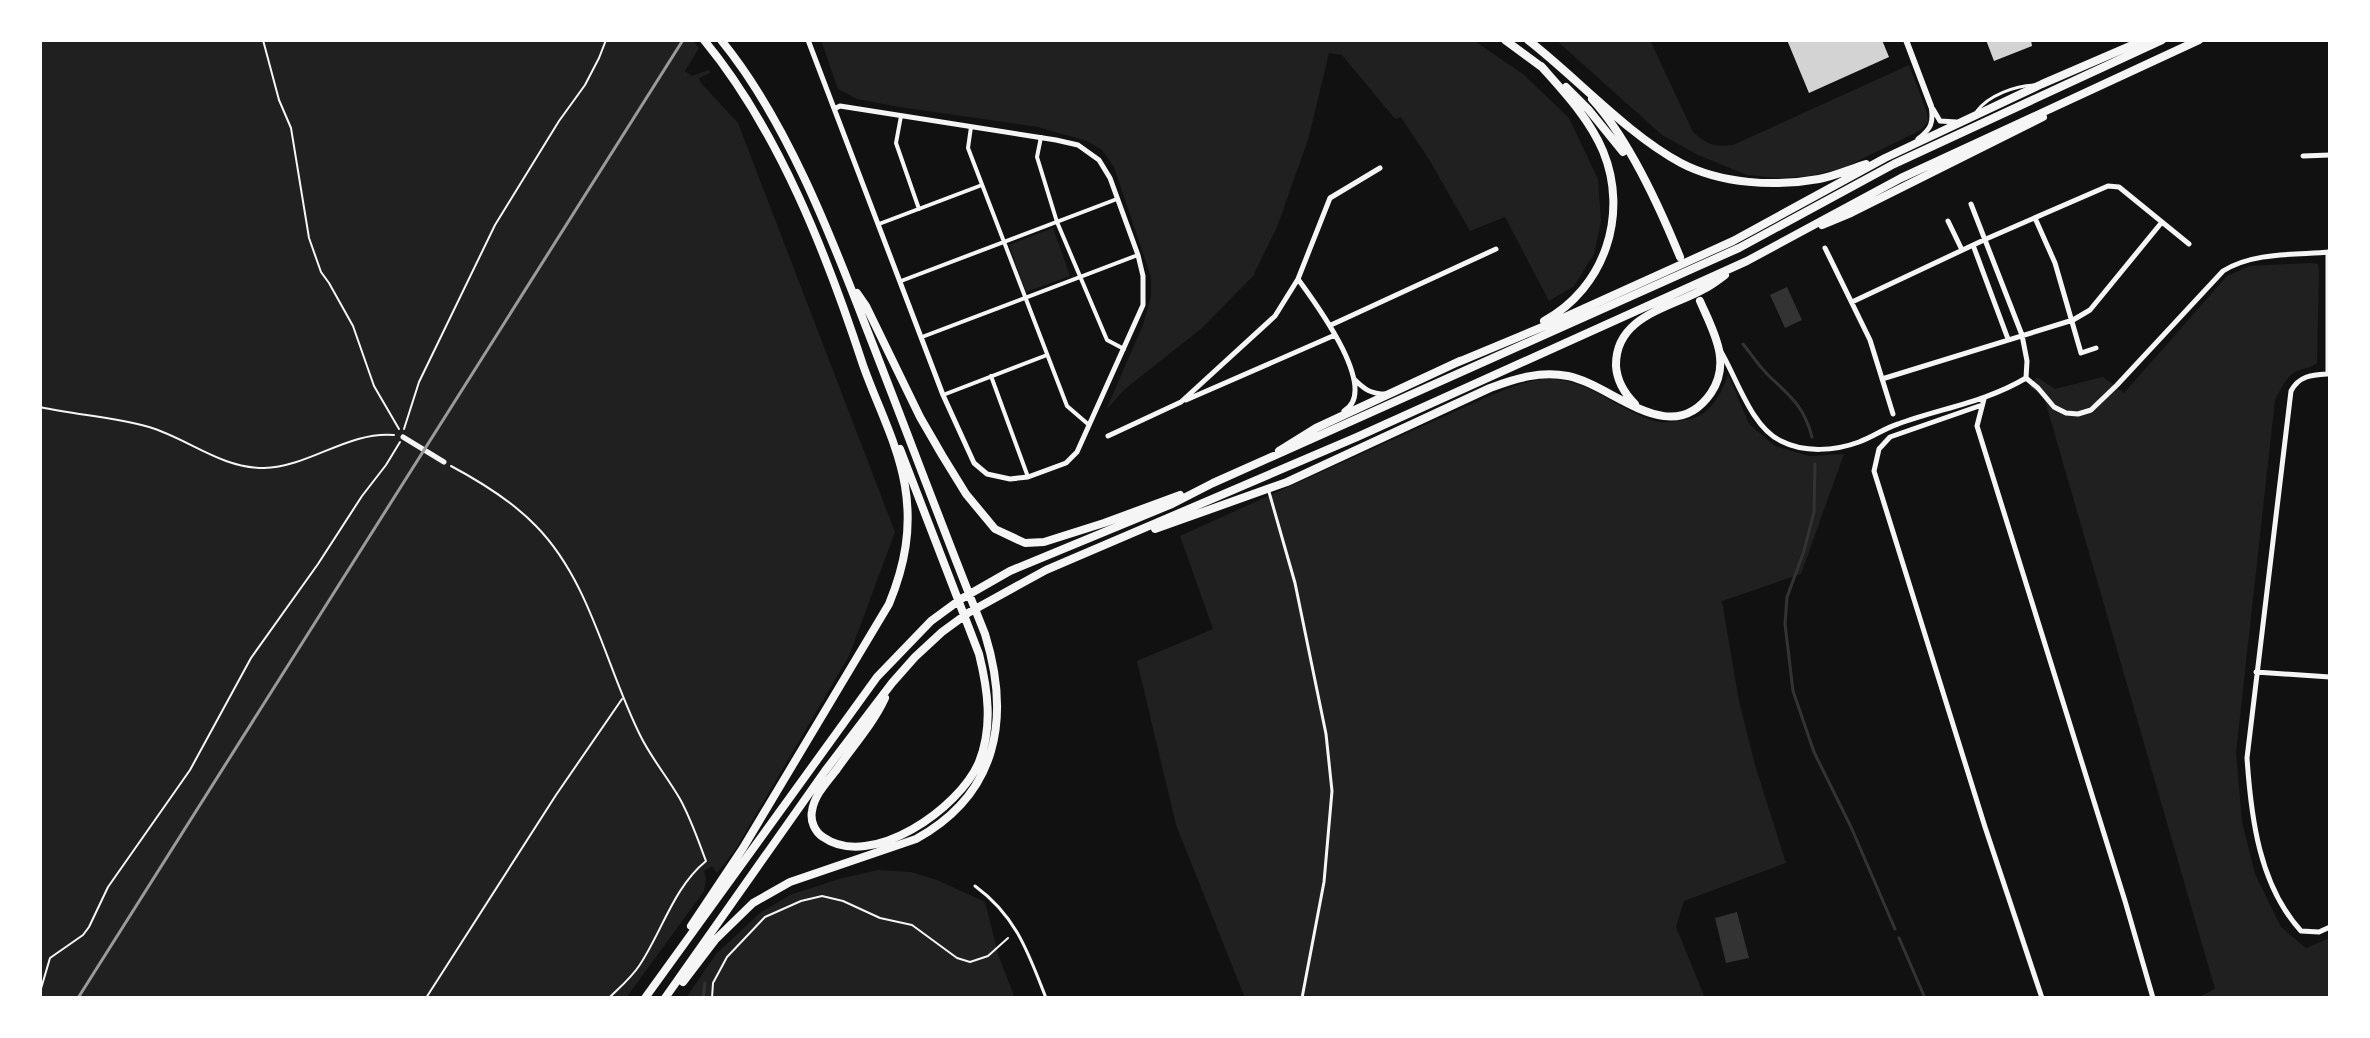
<svg xmlns="http://www.w3.org/2000/svg" width="2370" height="1038" font-family="'Sofia Sans Condensed',sans-serif">
<rect width="100%" height="100%" fill="#111"/>
<!-- green -->
<path fill="#202020" d="M40,40H692L699,48L685,71L692,76L709,70L710,73L699,78L701,83L738,123L895,532L849,656L735,850L717,873L712,866L704,871L706,879L704,891L626,998H40Z
M821,40H1473L1523,74L1569,118L1598,179L1601,222L1594,254L1574,286L1549,301L1505,217L1470,231L1430,161L1401,117L1395,119L1342,55L1329,53L1308,140L1277,227L1253,276L1202,328L1125,389L1106,410L1143,325L1151,297V277L1114,167L1102,150L1087,141L1038,127L899,107L857,99L838,89Z
M1556,40H1650L1693,132C1707,145 1715,147 1733,145L1909,65L1927,113L1928,122L1921,130L1843,168L1809,176L1781,178L1747,175L1698,155L1662,135Z
M1053,228L1070,276L1026,292L1009,245Z
M2310,263L2318,264L2319,270L2317,363C2310,368 2304,368 2297,371C2286,376 2281,389 2275,400L2236,753L2242,822L2255,874L2281,927L2306,948L2330,938V998H2197L2215,989L2044,397L2029,387L2037,377L2055,389L2103,377L2124,393L2227,276L2250,266Z
M1728,374L1749,424L1775,446L1809,456L1844,454L1801,574L1722,601L1739,701L1755,765L1786,863L1684,901L1676,927L1705,998H1245L1176,825L1137,661L1213,629L1180,536L1489,396C1510,388 1530,378 1553,379C1590,381 1620,411 1655,421C1664,424 1676,421 1685,420C1709,418 1722,394 1728,374Z
M878,870L911,872L937,880L985,902L999,957L1015,998H686L716,954L760,913L790,895L839,879Z"/>
<!-- water -->
<path fill="#333" d="M1787,287L1802,320L1785,328L1770,295Z
M1737,912L1749,958L1726,963L1715,918Z"/>
<g fill="none" stroke-linecap="round" stroke-linejoin="round">
<!-- stream -->
<path stroke="#333" stroke-width="3" d="M1743,344C1751,354 1759,366 1768,375C1790,396 1804,406 1812,437
M1815,464L1814,512L1804,551L1787,597L1785,624L1793,691L1814,752L1851,827L1895,929
M1899,938L1925,998
M703,998L705,983"/>
</g>
<!-- building -->
<path fill="#d3d3d3" d="M1787,40H1882L1889,57L1809,93Z
M1986,40H2031L2032,46L1994,61Z"/>
<g fill="none" stroke-linecap="round" stroke-linejoin="round">
<!-- path -->
<path stroke="#f5f5f5" stroke-width="2" d="M263,40L279,100L291,128L309,238L321,272L329,283L353,326L374,386L399,429
M40,407C76,415 113,417 149,427C189,439 220,468 264,468C309,467 348,431 394,435
M404,429L419,382L495,225L559,121L585,85L599,58L606,40
M451,466C481,482 512,501 536,526C591,582 606,668 641,737C652,759 668,778 680,799C691,819 698,840 706,861C673,888 662,932 639,966C631,978 619,988 609,998
M40,992L50,958L83,935L89,927L108,887L190,770L251,658L318,564L362,496L386,465L400,442
M426,998L556,795L622,699
M712,998L713,983L727,957L765,917L801,901L822,896L843,901L880,918L912,925L957,958L970,962L988,956L1008,938"/>
<!-- service -->
<path stroke="#f5f5f5" stroke-width="3" d="M1977,111C1989,95 2015,86 2034,85
M1269,492L1295,583L1326,734L1332,791L1324,882L1302,998
M975,886C1016,916 1028,952 1046,998"/>
<!-- pedestrian -->
<path stroke="#f5f5f5" stroke-width="4" d="M901,116L896,143L919,209
M971,127L968,148L1067,406L1089,425
M1041,137L1037,157L1057,222L1107,340L1124,349
M879,224L982,185
M901,281L1117,199
M922,337L1138,255
M991,376L1028,477
M943,395L1047,355"/>
<!-- minor -->
<path stroke="#f5f5f5" stroke-width="5" d="M808,40L943,395L974,463L987,474L1010,479L1028,477L1066,463L1077,452L1143,305V276L1138,255L1110,178L1099,160L1078,145L1056,140L840,106L836,108
M1933,109L1940,121L1956,122
M1918,139C1931,129 1934,123 1931,106
M2303,156L2330,155
M2035,218L2055,263L2081,353L2096,348
M1948,221L1962,250
M1973,245L2008,339
M1825,248L1870,340L1893,414
M2328,252V374
M1298,279C1314,301 1381,390 1344,411
M1852,302L1986,239L2108,186L2119,187L2189,244
M1331,325L1496,249
M1720,350C1737,378 1751,427 1781,441C1804,453 1835,451 1859,442C1873,437 1885,428 1898,424C1942,408 1986,402 2026,378L2027,361L2022,335L1971,204
M2327,374C2311,375 2299,376 2291,391L2247,758C2251,817 2259,885 2301,931L2319,932L2330,927
M2026,378L2038,388L2054,407L2066,413L2078,414L2091,410L2117,385L2223,271C2253,252 2295,255 2330,252
M1354,379C1365,390 1371,394 1386,394
M1882,379L2073,320L2090,310L2162,222
M1984,399L1977,426L2125,901L2153,998
M1186,400L1335,335
M1982,405L1890,437L1879,449L1874,471L1985,827L2042,998
M1108,436L1181,402L1275,316L1298,279L1330,198L1380,168
M403,437L444,462
M2256,672L2330,677"/>
<!-- tertiary -->
<path stroke="#f5f5f5" stroke-width="6" d="M1906,40L1931,106"/>
<!-- trunk -->
<path stroke="#f5f5f5" stroke-width="8" d="M1505,40L1543,68
M1528,40C1577,78 1627,134 1681,163C1721,184 1775,187 1819,179C1835,176 1850,169 1866,164
M1541,66C1564,92 1589,118 1603,151C1629,214 1605,288 1544,321
M1566,87L1588,109L1623,152
M1592,99C1628,138 1660,208 1680,257
M1822,225L1851,213L2043,117
M857,293L866,306L920,417L942,455L966,494L995,529L1025,543L1044,542L1104,523L1180,495
M1456,363L1552,323L1733,241L1885,158L2042,84L2144,40
M1635,404C1624,393 1617,381 1616,366C1615,316 1670,308 1704,289C1712,285 1718,280 1725,275
M1279,451L1316,428L1460,361
M1155,529L1287,482L1490,388C1516,378 1540,371 1568,376C1613,385 1671,451 1711,393C1732,362 1713,331 1700,301
M885,698C873,724 853,746 837,769C828,781 814,795 812,811C810,821 815,832 823,837C871,871 960,808 979,762C993,727 988,690 979,654L900,449
M691,926L743,848L889,604C905,565 912,528 905,486C898,444 877,405 863,365C827,255 779,131 704,40
M683,982L715,940L753,903L790,882L916,839C998,794 1011,718 985,634C944,532 906,429 866,327C830,233 785,118 721,40
M645,998L877,677L931,621L961,599L1010,571L1172,504L1213,483L1739,248L1894,164L2162,40
M665,998L825,771L892,683L915,657L942,632L968,613L1046,570L1357,437L1747,261L1901,178L2199,40"/>
<!-- rail -->
<path stroke="#9a9a9a" stroke-width="3" d="M78,998L683,40"/>
</g>
<!-- border -->
<rect width="2370" height="1038" fill="none" stroke="#ffffff" stroke-width="84"/>
</svg>
